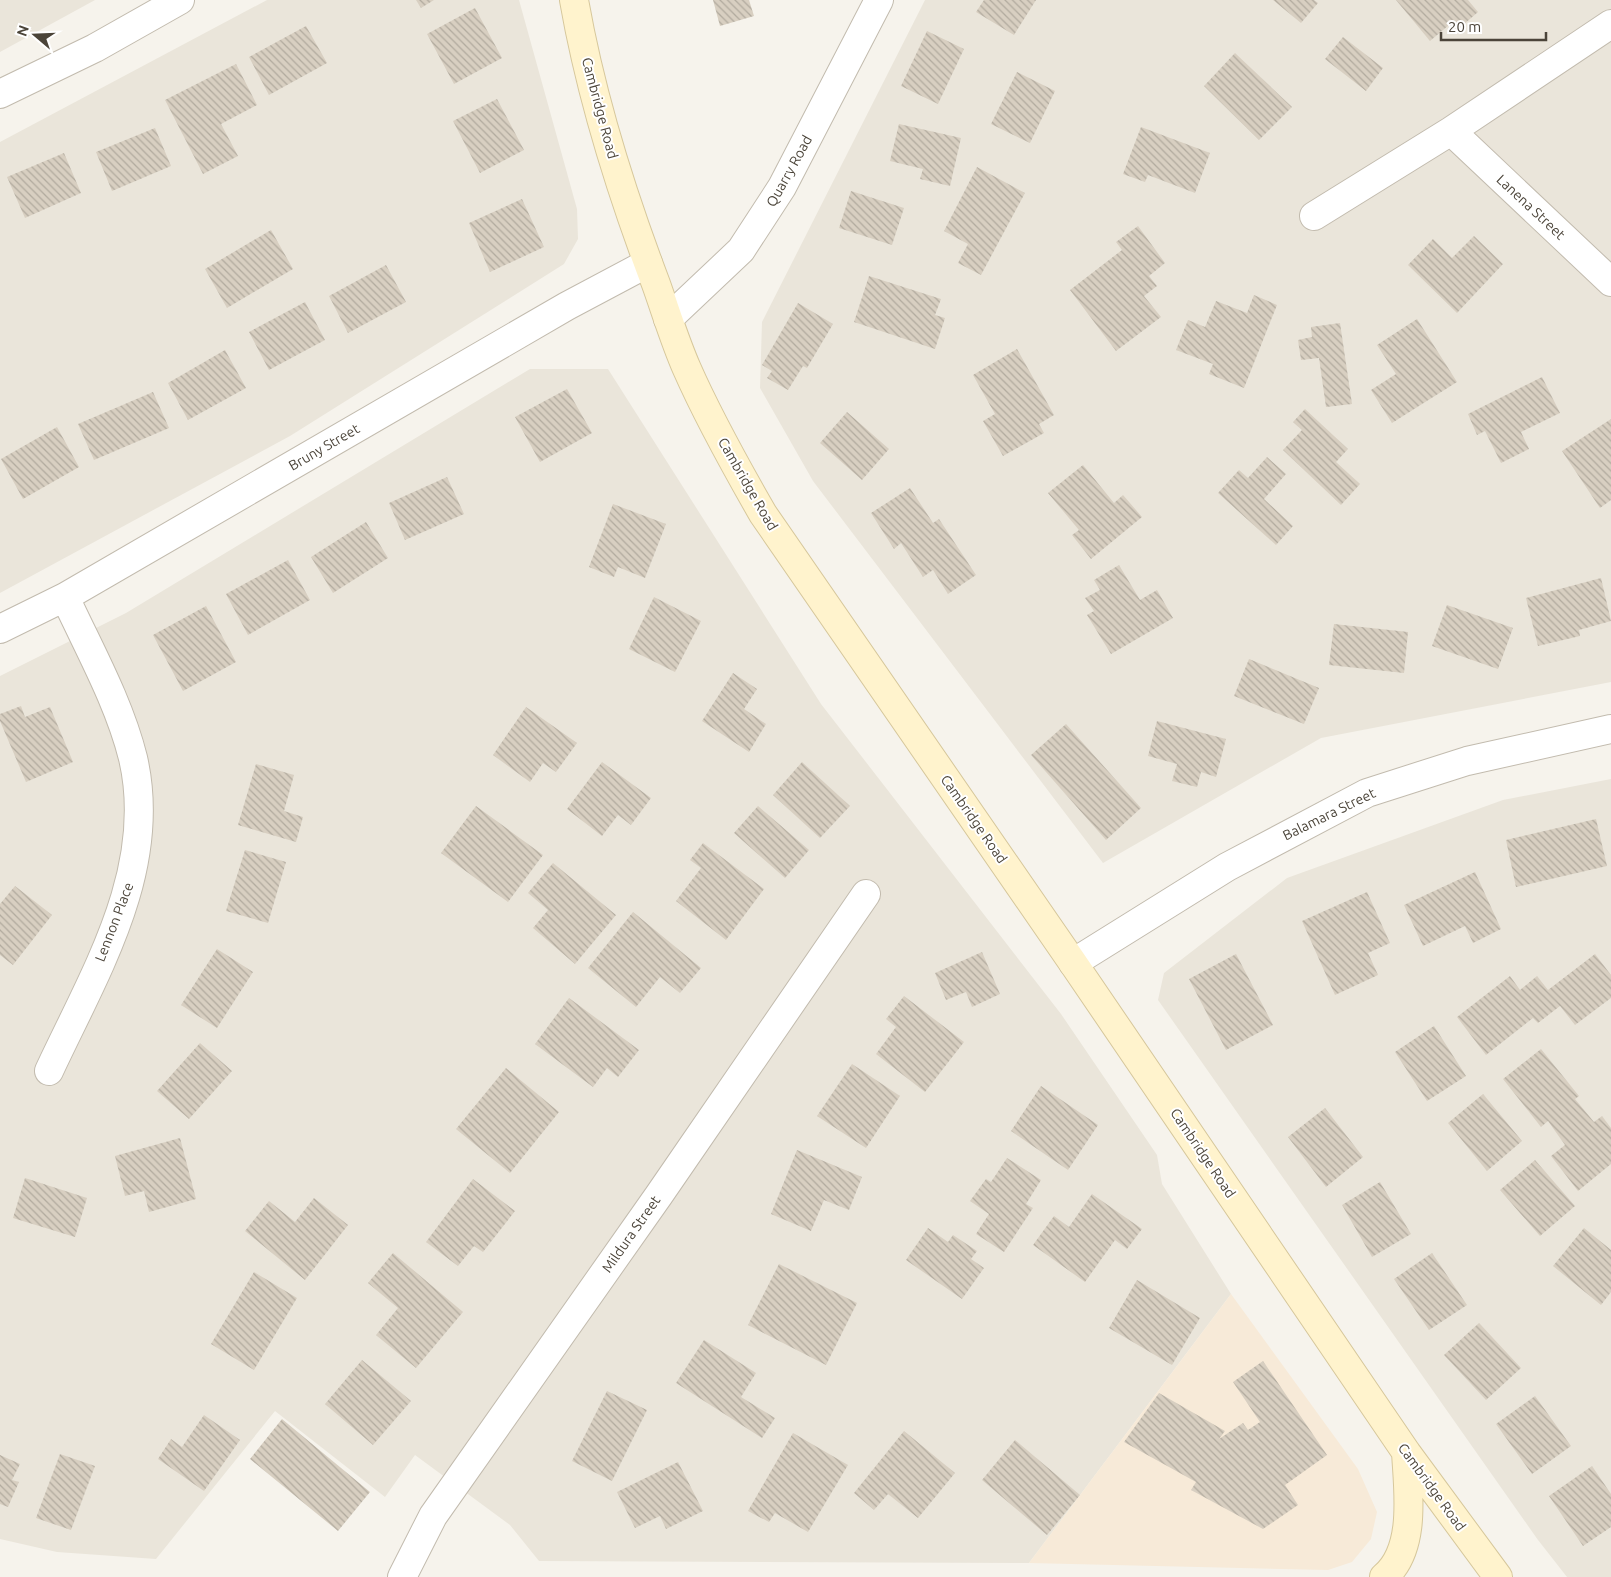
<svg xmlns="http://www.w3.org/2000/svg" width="1611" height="1577" font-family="Ubuntu,sans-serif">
<defs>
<pattern id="building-back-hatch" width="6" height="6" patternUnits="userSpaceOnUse" patternTransform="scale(1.25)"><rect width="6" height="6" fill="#d8cfc1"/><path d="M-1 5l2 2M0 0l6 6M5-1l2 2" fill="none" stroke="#b1aa9e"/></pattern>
</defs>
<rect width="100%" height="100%" fill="#f6f3ec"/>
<!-- residential -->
<path fill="#eae5da" d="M0,0H95L0,52Z
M267,0H519L577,209L578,239L564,264L290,436L0,593V142Z
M925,0H1611V682L1321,738L1103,863L813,481L760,388L762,322Z
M530,369H608L821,704L1061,1014L1157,1155L1162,1184L1231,1294L1029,1563L539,1561L510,1525L415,1455L385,1497L275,1411L156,1559L57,1552L0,1539V676L126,613Z
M1611,779V1577H1567L1538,1540L1158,1000L1164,973L1287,878L1503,800Z"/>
<!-- commercial -->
<path fill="#f7ead8" d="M1231,1294L1358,1469L1377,1512L1371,1539L1352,1562L1328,1570L1029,1563Z"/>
<!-- building -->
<path fill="url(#building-back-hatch)" d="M416,0H434L421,8Z
M713,0H749L754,16L720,26Z
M984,0H1036L1014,35L976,12Z
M1273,0H1314L1318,3L1301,23Z
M1396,0H1468L1478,12L1455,32L1449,25L1430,41Z
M475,8L502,58L454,84L427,34Z
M306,26L327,63L269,95L249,57Z
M927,31L964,49L938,104L901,86Z
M1343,37L1383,68L1366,91L1325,59Z
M1235,53L1292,107L1259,140L1204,86Z
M236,64L257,105L221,124L238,156L203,174L165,100Z
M1017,72L1055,91L1030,143L991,124Z
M497,99L524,150L480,173L453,121Z
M899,124L961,138L950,186L920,179L923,169L890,161Z
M1141,127L1210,153L1195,193L1148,175L1145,182L1123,174Z
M155,128L171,166L112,191L96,152Z
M64,153L81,193L25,218L7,177Z
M977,167L1025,193L981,275L958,263L968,244L944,231Z
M851,191L904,208L892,245L839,228Z
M522,199L544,247L490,272L469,223Z
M1138,226L1165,263L1149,276L1157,286L1144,296L1161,317L1116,351L1070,290L1122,250L1116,242Z
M271,230L293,269L227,308L205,269Z
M1474,236L1503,264L1457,313L1408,265L1433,239L1452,258Z
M386,265L406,302L348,333L329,296Z
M869,276L941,299L935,315L945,318L935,349L854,322Z
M1254,295L1277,305L1244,388L1209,374L1213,364L1176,350L1188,320L1205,327L1216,301L1247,313Z
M305,302L325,340L269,370L249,332Z
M798,303L833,324L807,368L803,366L788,390L767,378L772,371L762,365Z
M1417,319L1457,382L1392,423L1371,390L1396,374L1377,345Z
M1340,323L1352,404L1326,407L1319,358L1301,360L1298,340L1312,337L1311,327Z
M1017,349L1054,415L1039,424L1044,433L1003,456L983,421L995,414L973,375Z
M225,350L246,388L188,420L168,383Z
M1542,377L1560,413L1521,432L1529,449L1501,463L1485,431L1477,435L1468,414Z
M567,389L592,433L540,462L515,417Z
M153,392L169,428L94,460L78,424Z
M1305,409L1348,449L1336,462L1360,484L1341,505L1283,450L1302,430L1293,422Z
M847,412L889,449L862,480L820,443Z
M1611,419V500L1600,508L1562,451Z
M57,427L79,467L23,499L1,459Z
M1267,457L1286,474L1264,499L1293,526L1276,545L1218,493L1239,470L1248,478Z
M1083,465L1114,503L1123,495L1142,517L1091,559L1072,535L1079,530L1048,493Z
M447,477L464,514L405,540L389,503Z
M910,488L933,523L939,519L976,575L948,594L933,570L923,577L901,543L894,549L871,513Z
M613,504L666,524L645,578L618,567L614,577L589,567Z
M366,522L388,558L333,593L311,557Z
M288,560L310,600L248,635L226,594Z
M1119,565L1140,600L1157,590L1173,618L1111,654L1087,615L1094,611L1085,598L1100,590L1094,580Z
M1601,578L1611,621L1579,630L1580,636L1538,646L1526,598Z
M654,597L701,621L675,672L629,649Z
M1447,605L1513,628L1498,669L1432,646Z
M206,606L236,662L183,691L153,635Z
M1334,624L1408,632L1404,673L1329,665Z
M1249,659L1319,688L1304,724L1234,696Z
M733,673L757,689L744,709L766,724L749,752L702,721Z
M21,706L25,717L50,707L73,762L26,782L0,721V714Z
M526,707L577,743L556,772L543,763L530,782L493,755Z
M1157,721L1226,739L1216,777L1201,772L1197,787L1172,781L1177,764L1148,756Z
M1066,724L1141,808L1106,840L1031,755Z
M602,762L651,798L631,825L618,815L602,836L567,809Z
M802,762L850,806L820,838L773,795Z
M256,764L294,775L284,811L303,817L296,842L238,825Z
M476,806L543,855L508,902L441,853Z
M758,806L809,850L785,878L734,833Z
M1596,819L1607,866L1516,887L1506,840Z
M703,843L764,889L726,940L676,901L701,868L690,860Z
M245,850L286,862L268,923L226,911Z
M553,863L616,915L575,964L533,928L548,910L528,893Z
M1475,872L1501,929L1473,943L1465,926L1423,946L1404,905Z
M15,886L52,915L13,965L0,955V904Z
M1367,892L1390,943L1368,953L1378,975L1335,995L1302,921Z
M633,912L701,968L680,993L660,977L636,1007L588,968Z
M217,949L253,972L217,1028L181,1005Z
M982,952L1000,994L972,1007L966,992L946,1000L935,973Z
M1236,954L1273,1025L1226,1050L1189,979Z
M1595,954L1611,975V998L1575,1025L1560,1006L1538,1023L1533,1018L1486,1055L1457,1017L1510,976L1520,990L1537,976L1548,990Z
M904,996L964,1042L925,1092L876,1054L896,1027L886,1019Z
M569,998L639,1050L618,1077L607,1068L593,1087L535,1044Z
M1434,1026L1466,1076L1427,1101L1395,1052Z
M200,1043L232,1071L189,1119L157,1091Z
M1541,1049L1579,1096L1575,1099L1594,1122L1602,1116L1611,1128V1164L1578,1191L1551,1156L1565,1145L1548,1121L1541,1127L1503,1079Z
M852,1064L900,1096L866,1148L817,1116Z
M506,1068L559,1112L510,1173L456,1129Z
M1041,1086L1098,1125L1068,1170L1011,1131Z
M1483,1094L1522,1141L1487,1171L1448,1123Z
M1325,1108L1363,1157L1326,1187L1288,1137Z
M180,1138L196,1199L149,1212L144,1191L125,1196L115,1156Z
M797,1150L862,1177L849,1210L824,1200L811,1231L771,1214Z
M1007,1158L1041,1180L1026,1204L1033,1208L1004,1252L976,1234L989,1214L970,1201L986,1179L991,1182Z
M1535,1160L1575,1206L1540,1236L1500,1190Z
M25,1178L87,1198L75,1237L13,1218Z
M473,1179L515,1211L483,1252L474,1246L458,1266L426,1242Z
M1380,1182L1411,1234L1372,1257L1342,1205Z
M1092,1194L1142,1229L1127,1249L1115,1240L1085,1282L1033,1245L1054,1216L1069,1227Z
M314,1198L348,1225L305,1280L245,1231L269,1201L295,1222Z
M928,1228L948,1242L953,1235L977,1251L971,1259L984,1268L962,1299L906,1260Z
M1584,1228L1611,1250V1292L1601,1305L1553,1266Z
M393,1253L463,1312L416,1368L376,1335L398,1308L368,1283Z
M1432,1253L1467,1305L1429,1330L1394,1279Z
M779,1264L857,1303L826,1365L748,1325Z
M254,1272L297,1298L254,1370L211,1344Z
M1137,1280L1200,1318L1172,1365L1109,1328Z
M1479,1323L1521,1368L1486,1400L1444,1355Z
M704,1340L756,1373L741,1397L775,1418L762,1438L676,1383Z
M362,1360L411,1401L373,1445L325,1404Z
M1263,1361L1327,1455L1285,1485L1298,1505L1263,1529L1191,1490L1196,1482L1124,1442L1159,1393L1225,1431L1219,1439L1243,1423L1248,1430L1260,1422L1233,1382Z
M607,1391L647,1410L612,1481L572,1461Z
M1535,1396L1571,1446L1532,1474L1496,1424Z
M204,1415L240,1440L204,1491L158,1459L171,1439L182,1447Z
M282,1419L370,1492L338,1531L250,1459Z
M904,1431L955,1473L918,1518L888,1494L874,1510L854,1493Z
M793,1433L848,1465L808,1532L775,1513L769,1522L748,1511Z
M1015,1440L1080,1495L1047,1535L982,1480Z
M60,1454L95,1466L71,1530L36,1518Z
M0,1455L20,1464L12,1480L19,1482L8,1507L0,1504Z
M678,1462L703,1511L666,1529L660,1516L635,1528L617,1492Z
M1592,1466L1611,1494V1527L1583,1546L1549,1496Z"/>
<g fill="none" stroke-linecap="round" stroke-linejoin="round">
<defs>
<path id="minor" d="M0,94L95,48L180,0
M1451,131L1611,282
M1314,216L1451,131L1611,24
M668,319L741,250L782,187L879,0
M0,629L65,597L567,306L648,263
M1073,963L1227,867L1367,793L1467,761L1611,729
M49,1071C94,974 159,870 133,758C119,702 89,649 65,597
M402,1577L433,1516L659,1195L866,894"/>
<path id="secondary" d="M574,0C591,97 621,192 656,284C666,312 675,342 687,369C709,419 736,467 763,514L1073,963L1406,1452L1498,1577
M1384,1577C1417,1549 1408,1490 1406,1452"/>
</defs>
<!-- minor casing -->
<use href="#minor" stroke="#c2bbae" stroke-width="30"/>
<!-- secondary casing -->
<use href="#secondary" stroke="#d6c79b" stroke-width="30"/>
<!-- minor -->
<use href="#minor" stroke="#fff" stroke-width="28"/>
<!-- secondary -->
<use href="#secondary" stroke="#fff3cd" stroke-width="28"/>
</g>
<g text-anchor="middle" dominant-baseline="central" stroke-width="4" stroke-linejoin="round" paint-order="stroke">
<!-- street labels -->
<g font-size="14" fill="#4b4439" stroke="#fff">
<text transform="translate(600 108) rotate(75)">Cambridge Road</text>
<text transform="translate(789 171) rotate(-61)">Quarry Road</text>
<text transform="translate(1531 207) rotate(43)">Lanena Street</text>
<text transform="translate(324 447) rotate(-30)">Bruny Street</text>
<text transform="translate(748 484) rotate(60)">Cambridge Road</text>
<text transform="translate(1329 814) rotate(-26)">Balamara Street</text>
<text transform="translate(974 819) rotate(55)">Cambridge Road</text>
<text transform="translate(114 922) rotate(-69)">Lennon Place</text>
<text transform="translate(1203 1153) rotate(56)">Cambridge Road</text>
<text transform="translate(631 1234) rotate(-55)">Mildura Street</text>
<text transform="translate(1432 1487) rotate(54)">Cambridge Road</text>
</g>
</g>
<!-- north arrow -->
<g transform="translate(35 35) rotate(289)" stroke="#ffffff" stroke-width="4" paint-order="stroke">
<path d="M0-4L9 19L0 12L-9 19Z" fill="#4b4439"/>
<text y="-8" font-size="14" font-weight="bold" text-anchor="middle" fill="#4b4439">N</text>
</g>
<!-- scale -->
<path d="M1441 32v8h105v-8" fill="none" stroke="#4b4439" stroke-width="2.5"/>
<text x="1448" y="32" font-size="15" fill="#4b4439" stroke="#ffffff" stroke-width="4" paint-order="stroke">20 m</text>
</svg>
